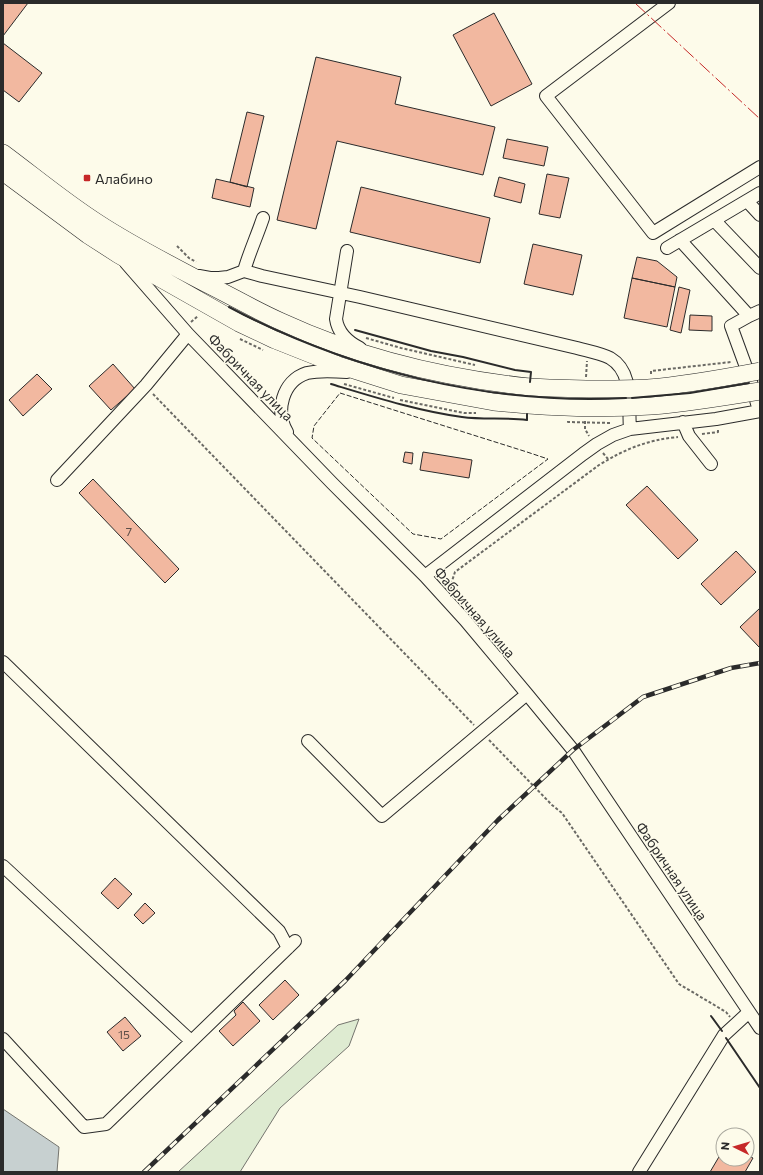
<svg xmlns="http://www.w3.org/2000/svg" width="763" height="1175" font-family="Commissioner,sans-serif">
<rect width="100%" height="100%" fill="#fdfbea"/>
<!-- green -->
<path fill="#deebd1" stroke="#74746e" d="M359,1019L349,1046L280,1108L240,1172H178L338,1025Z"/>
<!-- water -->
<path fill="#c7d0d0" stroke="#74746e" d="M3,1109L59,1147L57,1172H3Z"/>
<!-- building -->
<path fill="#f2b8a0" stroke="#2b2b2b" d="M3,3H28L3,36Z
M494,13L532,84L491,106L453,35Z
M3,43L42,73L19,102L3,90Z
M316,57L401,77L395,104L495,127L483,175L337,141L316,229L277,220Z
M247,112L264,116L247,187L230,182Z
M507,139L548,147L544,166L503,158Z
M547,174L569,178L560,218L539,214Z
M499,177L525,184L521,203L494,196Z
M216,179L254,188L250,207L212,198Z
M361,187L490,218L480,263L350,232Z
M533,244L582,255L573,295L524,284Z
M637,257L657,261L677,277L675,287L632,278Z
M632,278L675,287L667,327L624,318Z
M679,287L690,290L681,333L670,330Z
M690,315L712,316V331L689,330Z
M113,364L135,389L111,410L89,386Z
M37,374L52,389L23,416L9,400Z
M405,452L413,453L412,464L403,462Z
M423,452L472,460L469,478L420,470Z
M93,479L179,569L165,583L79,493Z
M647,486L698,540L678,559L626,505Z
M736,551L756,572L721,605L701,584Z
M760,608V647H759L740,627Z
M115,878L132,894L118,909L101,893Z
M145,903L155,913L143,924L134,915Z
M285,980L299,995L273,1020L259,1005Z
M243,1002L260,1021L233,1046L219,1031L236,1015L234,1011Z
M125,1017L141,1036L123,1051L107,1032Z
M723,1150V1159H747V1155L753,1158L745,1172H710Z"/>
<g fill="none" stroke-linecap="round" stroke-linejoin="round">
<defs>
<path id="minor" d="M669,3L546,96L653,233L760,167
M747,201L760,215
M714,220L760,268
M680,240L749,316L760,311
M667,248L760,193
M347,251L336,319C338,333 348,342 360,348
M126,263L188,334L332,483L425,576L465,620L527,694L573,750L760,1028
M244,271C249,253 257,236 263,218
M199,276L210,278H219L228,277L244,271L262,276L360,297L577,348C588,351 600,353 610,358C634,372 628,405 630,429
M749,316L731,326L750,378L759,411
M683,422L689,436L711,464
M287,432C275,412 282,381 307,373C319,370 334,371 347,372
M57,480L146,385L188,334
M425,576L583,454L597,444L613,435L630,429L716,419L760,411
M3,662L279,931L288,948
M308,741L382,816L527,694
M3,866L191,1041
M3,1039L84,1127L106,1124L295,941
M639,1172L724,1035L749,1012"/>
<path id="highway" d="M3,153C34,176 65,202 98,223C133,246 171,265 209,285C233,297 257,311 282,322C360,358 444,378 530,387
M3,172L88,235L119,255L239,323L275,340L338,365L401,385L494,402L528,405"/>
</defs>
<!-- minor casing -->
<use href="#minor" stroke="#2b2b2b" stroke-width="14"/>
<!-- highway casing -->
<use href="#highway" stroke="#2b2b2b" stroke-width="18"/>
<!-- path -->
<path stroke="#6a6964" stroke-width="2" stroke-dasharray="3 2" stroke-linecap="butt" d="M177,246L189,258L196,262
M191,322L198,316
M366,338L401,348L475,365
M240,339L263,350
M651,374V371L731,362
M586,377L587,361
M344,384L394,398
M153,394L474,725
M400,400L464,413H476
M585,421V429L589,436
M702,434L718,432V429
M603,453L608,459
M451,589V584L455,572L599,465C625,449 647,440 678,437
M489,740L552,805L562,813L679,984L726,1012L730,1017"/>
<!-- minor -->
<use href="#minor" stroke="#fdfbea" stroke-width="12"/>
<!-- highway -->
<use href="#highway" stroke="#fdfbea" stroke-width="17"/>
<defs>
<path id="rail" d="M144,1172L345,981L498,820L573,750L643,697L731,668L760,663"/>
</defs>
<!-- rail casing -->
<use href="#rail" stroke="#2b2b2b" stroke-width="4.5"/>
<!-- rail -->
<use href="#rail" stroke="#fdfbea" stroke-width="3" stroke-dasharray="9" stroke-linecap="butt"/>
<defs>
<path id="highway-bridge" d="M530,387C569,389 609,390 648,388C686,385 723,378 760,371
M528,405C569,408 610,409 651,406C687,403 724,397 760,391"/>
</defs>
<!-- highway-bridge casing -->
<use href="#highway-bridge" stroke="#2b2b2b" stroke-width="18" stroke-linecap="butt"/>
<!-- path-bridge -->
<path stroke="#6a6964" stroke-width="2" stroke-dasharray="3 2" stroke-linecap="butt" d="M568,421V422L611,423"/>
<!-- highway-bridge -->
<use href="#highway-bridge" stroke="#fdfbea" stroke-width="17"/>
<!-- fence -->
<path stroke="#2b2b2b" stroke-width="1" stroke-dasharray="5 2" stroke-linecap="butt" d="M340,393L527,452L548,459L441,539L413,534L312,438L314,426Z"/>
<!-- wall -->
<path stroke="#2b2b2b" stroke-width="2" d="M229,307C350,371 488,405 626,398
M355,330L431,351L463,357L515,370L531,372L530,382
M331,384C374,397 418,411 462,417C483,420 505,417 527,420V414
M632,398L690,393L749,383
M711,1016L722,1031
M726,1038L760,1088"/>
<!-- power -->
<path stroke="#c62828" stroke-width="1" stroke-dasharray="14 3 2 3" stroke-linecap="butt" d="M635,3L760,119"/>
</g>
<!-- markers -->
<rect fill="#c62828" stroke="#fdfbea" stroke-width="1.5" x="83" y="174" width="8" height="8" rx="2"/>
<g text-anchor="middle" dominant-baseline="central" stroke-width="3" stroke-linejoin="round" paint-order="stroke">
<!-- number labels -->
<g font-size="12" fill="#5d4e48">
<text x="129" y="531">7</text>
<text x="124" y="1034">15</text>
</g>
<!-- poi labels -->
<g font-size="14" fill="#2b2b2b" stroke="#fdfbea" text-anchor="start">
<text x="95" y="178">Алабино</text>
</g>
<!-- street labels -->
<g font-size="14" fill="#2b2b2b" stroke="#fdfbea">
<text transform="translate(251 377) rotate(46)">Фабричная улица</text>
<text transform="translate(475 612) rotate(49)">Фабричная улица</text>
<text transform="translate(672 871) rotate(56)">Фабричная улица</text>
</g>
</g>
<!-- border -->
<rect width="763" height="1175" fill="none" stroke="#2b2b2b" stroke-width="8"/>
<!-- north arrow -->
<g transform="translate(735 1147) rotate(275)"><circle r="19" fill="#fdfbea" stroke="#a9a89e"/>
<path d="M0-3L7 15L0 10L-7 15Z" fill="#c62828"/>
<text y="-6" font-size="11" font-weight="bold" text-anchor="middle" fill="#2b2b2b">N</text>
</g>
</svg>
